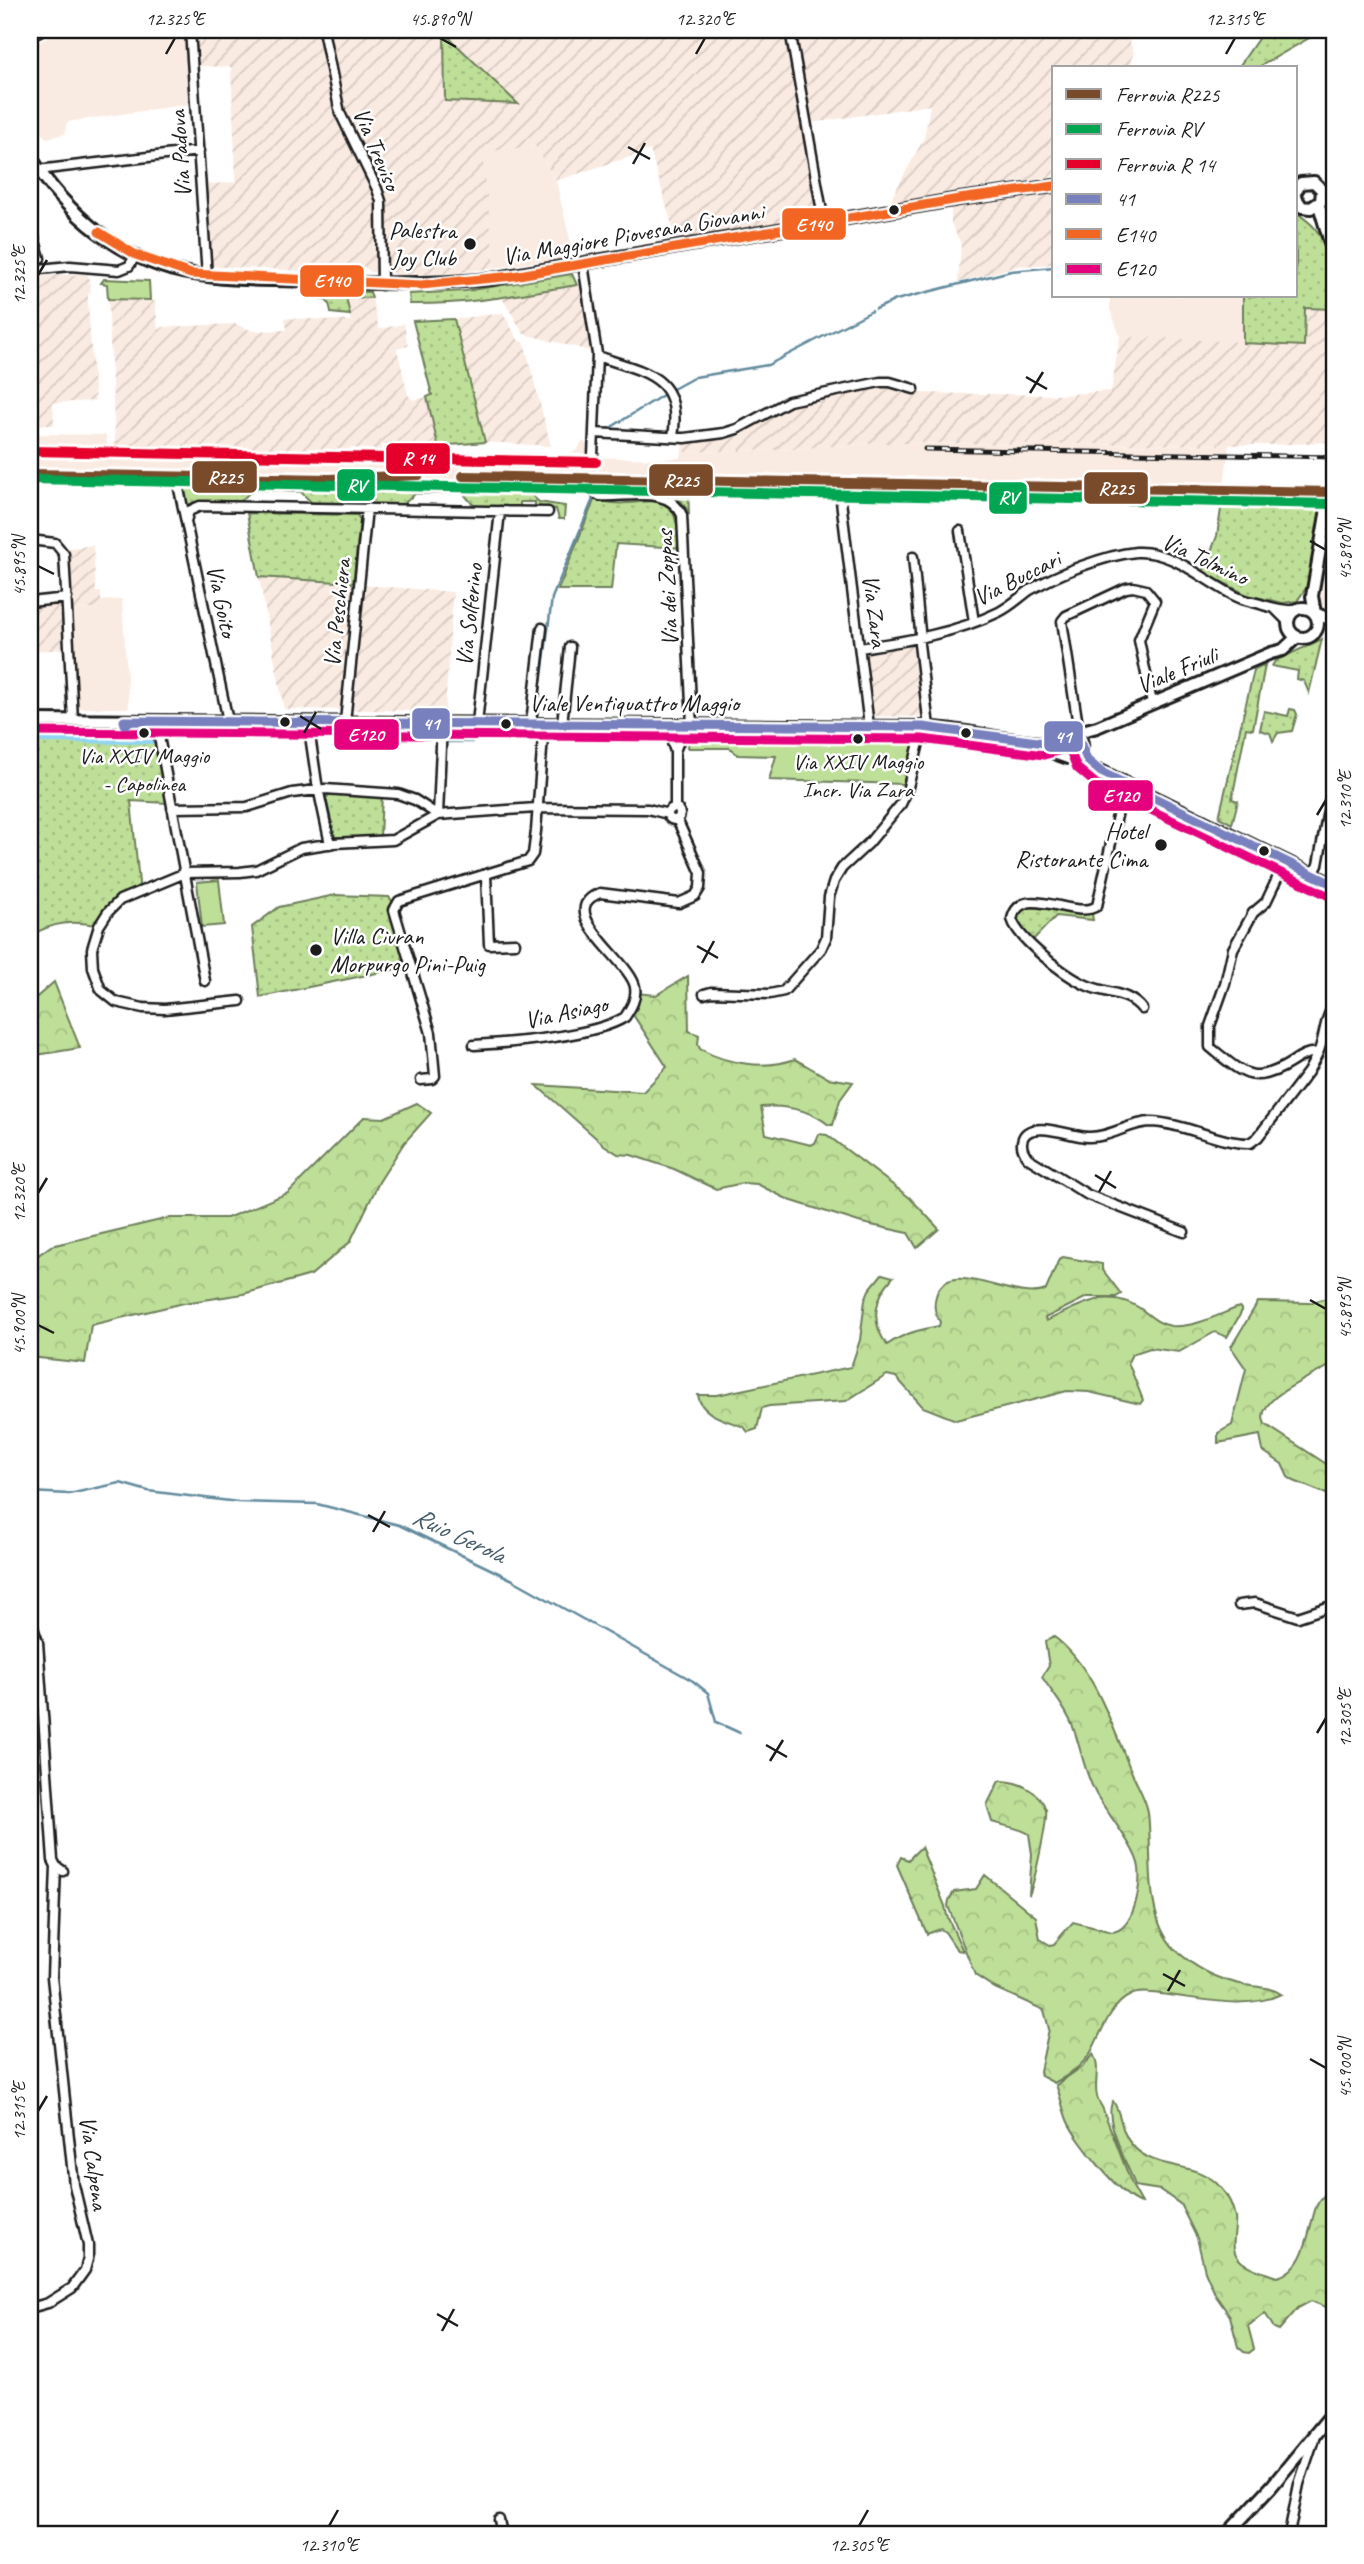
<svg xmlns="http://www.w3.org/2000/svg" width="1364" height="2564" font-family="Caveat,sans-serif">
<defs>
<pattern id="industrial-furrows" width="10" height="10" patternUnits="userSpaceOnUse" patternTransform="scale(1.75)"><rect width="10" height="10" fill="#faebe2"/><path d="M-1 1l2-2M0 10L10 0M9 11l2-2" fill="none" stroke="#d6c9c1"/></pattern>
<pattern id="grass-dots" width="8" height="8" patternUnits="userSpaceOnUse" patternTransform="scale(1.75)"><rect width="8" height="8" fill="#bedf98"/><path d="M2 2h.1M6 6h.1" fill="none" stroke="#a3bf82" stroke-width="1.8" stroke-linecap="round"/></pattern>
<pattern id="forest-crowns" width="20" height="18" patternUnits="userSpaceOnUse" patternTransform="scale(1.75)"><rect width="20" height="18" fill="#bedf98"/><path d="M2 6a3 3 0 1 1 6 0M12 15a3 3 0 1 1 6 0" fill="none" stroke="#a3bf82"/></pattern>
</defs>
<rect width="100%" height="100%" fill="#fff"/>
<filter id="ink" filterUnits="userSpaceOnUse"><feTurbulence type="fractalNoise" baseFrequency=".0143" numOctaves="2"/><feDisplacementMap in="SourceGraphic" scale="14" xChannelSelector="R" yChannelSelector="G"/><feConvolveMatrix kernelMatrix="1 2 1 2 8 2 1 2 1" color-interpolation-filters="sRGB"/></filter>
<g filter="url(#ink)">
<!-- built -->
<path fill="#faebe2" d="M66,30H186L190,104L67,122L65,134L47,138L41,133H30V45Z
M535,146L556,181L574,256L495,268L481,151Z
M1110,296H1245L1243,343L1120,336L1110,309Z
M30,434L106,435L107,444H115L130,452L452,455L464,453L507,457L568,455L577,450L583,441L590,447L589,457L657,459L681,458L682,452L778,450L875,443L1229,445L1223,496L964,494L588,485L537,481L532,487L173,485L30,482Z
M1329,551L1334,552L1333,612L1324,608L1321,601Z
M122,599L129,708H77L71,610L100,609L101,601Z"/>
<!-- industrial -->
<path fill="url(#industrial-furrows)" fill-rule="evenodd" d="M190,30H560L563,35L577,30H785L817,212L807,213L806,218L676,239L650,150L556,181L535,146L482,152L495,268L456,273L396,275L388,269H378L372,273L363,266H307L306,271L206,266L201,185L236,182L231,67L193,66ZM486,75L517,103L446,101Z
M795,30H1124L1134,52L1130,68H1054V177L967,189L889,203L924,138L930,105L811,123Z
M1054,194V264L1019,266L958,282L961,244L951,223V208Z
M88,274L91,291L88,294V305L95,401L53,403L54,425H33V434H30V282L37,281V276Z
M581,284L590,351L524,334L502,298Z
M345,297L372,298L379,329L404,324L408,346L397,349L408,395L413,400L427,397L438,446L381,445L382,450L350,448L342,455L130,452L115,444L108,299L155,301L158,330L163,327L235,324L253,331L287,330L285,318L351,321Z
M1305,307L1334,309L1333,442L1268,445L875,443L778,450L682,452L683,441L741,436V430L788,405L882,385L909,393L1060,395L1111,391L1120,336L1304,345Z
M503,313L519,341L524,342L551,446L485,442L454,319Z
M93,545L96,592H101V609L67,610L69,649L30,651V602L66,598L62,549Z
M259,577L453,592L445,711L284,709Z
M915,643L925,717L873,716L864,650Z"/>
<!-- grass -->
<path fill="url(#grass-dots)" stroke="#6d7e5a" stroke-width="2" d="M1264,30H1323L1257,68H1238Z
M444,33L518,104L445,101Z
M1296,212C1303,218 1312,223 1317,231C1331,253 1334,284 1334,309L1305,308L1304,346L1243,343V296H1296Z
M572,274L577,285C522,294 467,305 410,304L409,294L465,291Z
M317,290L370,292L372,298L346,297L350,315L331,313C330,304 328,299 318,298Z
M454,319L485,442L438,446L427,397L432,395L413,321Z
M180,485L532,487L529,493L539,502L565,506L564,519H559L556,509L535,506V502H520V507L474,506L464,494H415L402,505L312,503L301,492L256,490L249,493L240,502H194L187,507Z
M597,485L688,486L689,515C679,481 631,490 603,491Z
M1223,496L1323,497L1308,585L1297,601L1283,603L1247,595L1203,572L1217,536Z
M595,498C636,518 677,470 680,548L616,544L611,590H558Z
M247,513L357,515L360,520L353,583L259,577Z
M1322,639L1309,693L1304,681L1297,679L1298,671L1272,666L1275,661Z
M1265,665L1253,729L1246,728L1232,799L1238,801L1232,824L1219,817L1254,670Z
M1290,709L1295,710L1297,714L1292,731L1278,733L1273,741L1270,733L1260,730L1264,711L1288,716Z
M30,720L156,721L167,801V803L131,801L139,883L138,892L120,900L99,926C73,920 53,922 30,936Z
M330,794L382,796L380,837H335L326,798Z
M335,895L389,897L395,905L411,966L260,997L252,927L279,907Z
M1028,907L1092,914L1093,920L1056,916L1032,941C1023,934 1014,927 1017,914Z"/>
<!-- forest -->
<path fill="url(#forest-crowns)" stroke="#6d7e5a" stroke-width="2" d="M688,976L689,1031L699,1035L698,1044L700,1049C727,1064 766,1070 795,1059L828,1078L853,1082L840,1100L833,1125H829C810,1110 785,1105 761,1107L766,1134L811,1145L815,1143L819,1134L827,1135L910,1198L939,1229L917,1248L908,1233L862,1223L789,1200L757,1184L743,1183L716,1189L674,1169L631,1155L618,1154L604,1145L536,1085L643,1092L667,1067L630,1010L636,993L656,995Z
M54,982L80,1048L30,1056V1003Z
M417,1103L431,1113L404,1143L379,1182L350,1242L311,1275L243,1294L184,1303L91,1325L85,1363L30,1357V1261L51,1246L169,1218H227L288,1193L364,1117L384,1118Z
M1063,1257L1102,1264V1269L1121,1294L1116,1297H1087L1045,1318L1046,1321C1078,1307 1103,1287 1138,1307C1149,1314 1157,1324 1171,1326C1193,1328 1218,1315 1239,1307L1241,1309V1313L1227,1337L1215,1332L1179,1352L1150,1348L1132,1354L1128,1362L1143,1400L1140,1404L1089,1392L1067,1391L956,1420L923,1407L896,1377L887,1375L846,1401L769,1406L762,1408L757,1429L748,1432L744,1427C727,1420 701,1416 698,1395H717L851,1367L860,1340L865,1300L869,1290L882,1274L893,1277C874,1298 870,1322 887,1345C904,1333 919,1330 939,1326L940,1322C935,1313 933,1306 936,1296C948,1254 1014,1304 1046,1290L1059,1259Z
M1334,1296V1363C1318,1375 1251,1398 1265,1424L1334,1469V1497L1294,1481L1288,1477L1282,1464L1263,1451L1260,1435L1218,1443V1433L1232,1425L1246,1369L1231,1347L1258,1302L1309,1303Z
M1053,1636C1095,1667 1112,1727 1132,1773C1137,1785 1146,1799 1148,1812C1153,1854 1143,1917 1175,1949C1195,1969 1219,1980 1245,1985C1257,1987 1271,1987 1281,1994C1249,2010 1203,1999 1168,1995C1157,1994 1141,1990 1131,1995C1110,2004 1101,2034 1091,2052C1083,2065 1067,2077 1054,2083L1041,2076L1040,2071L1049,2029L1044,2010L995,1988L975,1975L948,1906L949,1900L954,1892L976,1889L985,1875L1036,1917L1040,1939L1050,1945L1054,1944L1073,1922L1112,1932C1134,1930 1141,1887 1139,1868C1137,1849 1107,1813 1096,1794C1085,1774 1081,1749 1073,1727C1066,1708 1053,1694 1042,1677L1049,1666L1045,1642Z
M999,1781C1016,1780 1041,1791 1046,1810C1048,1820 1034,1884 1029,1895L1032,1854L1029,1834C1020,1828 1004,1826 992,1822L987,1805Z
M921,1847L945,1906L947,1916L963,1951L957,1950L945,1932L940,1929L927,1934L897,1865L901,1857L908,1860Z
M1093,2054C1103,2070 1089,2089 1102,2107L1133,2187L1142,2203C1124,2201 1076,2140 1068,2122C1063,2111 1061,2097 1056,2085L1083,2066Z
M1113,2101C1122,2114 1120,2132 1132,2145C1156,2173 1197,2159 1221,2188C1228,2196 1233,2207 1235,2217C1237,2233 1227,2250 1242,2262C1251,2269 1266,2273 1277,2277C1306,2270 1308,2230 1316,2207C1320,2198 1327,2192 1334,2186V2301L1326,2307L1311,2301L1298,2308L1279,2330L1274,2328L1265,2313L1248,2326L1254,2349L1249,2353L1244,2352L1238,2347L1230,2316L1216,2296L1205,2271L1197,2238L1180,2204L1160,2190L1135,2186C1129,2166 1102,2118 1113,2101Z"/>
<!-- park -->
<path fill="#bedf98" stroke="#6d7e5a" stroke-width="2" d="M104,279L149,281L150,300L108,299L107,284L101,283Z
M689,736H910L915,738V741L903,784L769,780L776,756L738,755L730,748H688Z
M219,880L224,925L202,927L197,882Z"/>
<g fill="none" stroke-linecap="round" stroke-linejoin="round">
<!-- stream -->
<path stroke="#628a9c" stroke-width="2.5" d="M876,309L896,300L1011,271L1054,267
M673,389L695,377L768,365L872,311
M610,428L663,395
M539,699L552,598L593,499
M445,742H472
M30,1492L69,1494L120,1483L148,1491L238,1502L317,1504L399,1525L513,1580L693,1681L708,1693L716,1722L740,1733"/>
<!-- canal -->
<path stroke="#90d4f2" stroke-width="8" d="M30,739L155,740"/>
<!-- street-tunnel -->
<path stroke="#ddd" stroke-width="8" stroke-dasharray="8 4" stroke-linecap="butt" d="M593,456V482"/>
<!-- secondary-tunnel -->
<path stroke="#ddd" stroke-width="10" stroke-dasharray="10 5" stroke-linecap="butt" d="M1329,497L1334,469"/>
<defs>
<path id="street" d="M190,30L207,276
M323,30L340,113L377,189L381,201L382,285
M790,30L824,223
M38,170L199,151
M30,223L40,258
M583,264L597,354L593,456
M30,270L70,266L119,270L129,266L136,255
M597,356C644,372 683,375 673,437
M594,433L685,438L724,433L737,429L789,401L880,382H890L914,389
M593,482L595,493L600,496C627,498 668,485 682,515L692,725
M179,489L228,721
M841,501L869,726
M186,521L189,511L200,506L548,512
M960,531L974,622
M30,540L55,543L64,554L73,720
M913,557L920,631L919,644L929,727
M30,602L67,598
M1276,610L1287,621
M860,648C907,641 956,633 999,612C1011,606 1020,597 1030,590C1057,574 1105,555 1136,552C1174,550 1205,582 1237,597C1245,601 1255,602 1263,605C1274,608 1283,611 1294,610
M156,721L205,981
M308,722L317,783L330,844
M345,722L367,508
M477,723L500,511
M531,723L542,628
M562,724L570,647
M670,724L669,734L675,751V808
M1079,732L1062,621L1066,616L1126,588L1133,587L1146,590L1155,601L1139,640L1152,703
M675,751L682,734V725
M1124,784L1097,906C1075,921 1021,881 1012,919C1018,940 1066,976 1086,985C1105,994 1128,991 1142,1009
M668 814a6 6 0 1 1 12 0a6 6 0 1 1-12 0Z
M172,808L247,807L292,793L325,789L398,794L415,800L438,815
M438,815L442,723
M1285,862L1266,902L1253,913L1233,949L1225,984L1210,1026V1047C1242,1073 1253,1087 1292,1062C1301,1056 1307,1052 1318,1053C1325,1038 1324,1018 1334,1006
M486,875L489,944L515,943
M1313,875L1318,865L1334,778
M704,994L711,992L770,994L784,991L821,949L826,938L829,897L834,881L842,868L869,843L901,804L907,791L923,727
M240,1001L165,1009L143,1008L116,1002L101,990L93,968L92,949L99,926L108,912L120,900L185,873L240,872L256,870L301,848L334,843L393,840L438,815L536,808L648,809L668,814
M474,1045C510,1043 596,1036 625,1017C631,1008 637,998 635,987C631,961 552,911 600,893L679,903L695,896L700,888L701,873L677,819
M421,1080L432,1079L435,1076L431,1033L394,910L399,901L528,861L533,854L536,831L544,723
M1184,1232L1088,1195L1028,1158C1023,1152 1020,1146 1023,1138C1031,1119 1073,1137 1088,1137C1110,1138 1130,1122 1151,1122C1184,1123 1220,1144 1250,1143L1258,1137L1308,1072L1318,1053
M1239,1605L1255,1603L1298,1617L1334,1605
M30,1619L38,1642L53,1860L56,1866L63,1871
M30,2308L48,2303L72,2288L85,2270L88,2259V2245L74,2185L52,1977L56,1866
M499,2520L502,2534
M1289,2534L1299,2484L1315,2436"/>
<path id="secondary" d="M30,156C66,214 123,263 193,274C231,281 272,279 310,281C371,284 430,285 491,279L959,199L1054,186
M1296,191L1301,183L1314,182L1322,190L1321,201
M1296,198L1302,207L1311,208L1334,192
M1319,205L1334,256
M1329,497L1312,596L1315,613L1334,621
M1288 623a15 15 0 1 1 30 0a15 15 0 1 1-30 0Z
M30,720L923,727C963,729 1001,740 1041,743C1052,744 1067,730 1077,736C1086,743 1082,753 1074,758
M1071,734L1097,727L1271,653L1283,650L1297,637
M1037,747L1068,758H1074L1334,885
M1227,2534L1271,2487L1334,2411"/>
<path id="primary" d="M30,33L38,30"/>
</defs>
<!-- street casing -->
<use href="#street" stroke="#1c1c1c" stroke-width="13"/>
<!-- secondary casing -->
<use href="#secondary" stroke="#1c1c1c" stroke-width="16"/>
<!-- primary casing -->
<use href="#primary" stroke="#1c1c1c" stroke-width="18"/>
<!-- street -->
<use href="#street" stroke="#fff" stroke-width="8"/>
<!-- secondary -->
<use href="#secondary" stroke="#fff" stroke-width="10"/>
<!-- primary -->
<use href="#primary" stroke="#fff" stroke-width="12"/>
<defs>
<path id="rail" d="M925,449L1334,457"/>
</defs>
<!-- rail casing -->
<use href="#rail" stroke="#1c1c1c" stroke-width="5"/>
<!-- rail -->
<use href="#rail" stroke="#fff" stroke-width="2.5" stroke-dasharray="8" stroke-linecap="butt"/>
<defs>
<path id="bus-1" d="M127,731L124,721L923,727L1045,743L1071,734L1079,739L1087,760L1101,772L1334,885"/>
<path id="bus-2" d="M99,232L136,255L191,274L421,285L513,276L959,199L1054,186"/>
<path id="bus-3" d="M30,732L922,739L1044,755L1069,748L1077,768L1095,783L1329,896"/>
</defs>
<!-- bus-1 casing -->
<use href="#bus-1" stroke="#fff" stroke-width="14"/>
<!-- bus-2 casing -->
<use href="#bus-2" stroke="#fff" stroke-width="14"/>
<!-- bus-3 casing -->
<use href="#bus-3" stroke="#fff" stroke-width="14"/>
<!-- bus-1 -->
<use href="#bus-1" stroke="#7880be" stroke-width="9"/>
<!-- bus-2 -->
<use href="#bus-2" stroke="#f26522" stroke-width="9"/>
<!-- bus-3 -->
<use href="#bus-3" stroke="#e5007d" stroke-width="9"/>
<defs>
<path id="rail-1" d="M30,474L329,479L419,475
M463,476L1334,492"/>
<path id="rail-2" d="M30,479L1334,504"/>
<path id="rail-3" d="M30,451L596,462"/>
</defs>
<!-- rail-1 casing -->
<use href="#rail-1" stroke="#fff" stroke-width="16"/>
<!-- rail-2 casing -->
<use href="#rail-2" stroke="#fff" stroke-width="16"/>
<!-- rail-3 casing -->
<use href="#rail-3" stroke="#fff" stroke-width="16"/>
<!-- rail-1 -->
<use href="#rail-1" stroke="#7a4b2a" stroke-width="10"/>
<!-- rail-2 -->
<use href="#rail-2" stroke="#00a651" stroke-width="10"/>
<!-- rail-3 -->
<use href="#rail-3" stroke="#e4002b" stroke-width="10"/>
</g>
</g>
<!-- ticks -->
<path fill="none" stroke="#1c1c1c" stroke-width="2.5" d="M440,38L456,47M166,54L175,38M696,54L705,38M1226,54L1235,38M628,147L650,159M633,164L645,143M38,275L47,260M1026,377L1047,389M1030,393L1043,372M1310,541L1326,550M38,566L54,574M300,716L321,729M304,733L316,712M1317,815L1326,800M697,946L718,958M702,963L714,941M1095,1175L1116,1188M1099,1192L1111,1171M38,1193L47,1178M1310,1300L1326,1309M38,1325L54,1333M368,1515L390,1527M373,1532L385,1511M1317,1733L1326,1718M766,1745L787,1757M770,1761L783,1740M1163,1974L1185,1986M1168,1991L1180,1970M1310,2059L1326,2068M38,2111L47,2096M437,2314L458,2326M442,2331L454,2309M329,2526L338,2510M859,2526L868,2510"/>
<!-- markers -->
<g fill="#1c1c1c" stroke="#fff" stroke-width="2.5">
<circle cx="894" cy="210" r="6"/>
<circle cx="470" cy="244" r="7"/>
<circle cx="285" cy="722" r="6"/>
<circle cx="506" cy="724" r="6"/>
<circle cx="144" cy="733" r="6"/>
<circle cx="966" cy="733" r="6"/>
<circle cx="858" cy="739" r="6"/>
<circle cx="1161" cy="845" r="7"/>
<circle cx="1264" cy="851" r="6"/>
<circle cx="316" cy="950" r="7"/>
</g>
<g text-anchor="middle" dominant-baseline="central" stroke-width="5" stroke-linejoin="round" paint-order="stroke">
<!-- bus labels -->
<g font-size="22" fill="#1c1c1c" stroke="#fff">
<text x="144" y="756">Via XXIV Maggio<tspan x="144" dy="28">- Capolinea</tspan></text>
<text x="858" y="762">Via XXIV Maggio<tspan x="858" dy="28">Incr. Via Zara</tspan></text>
</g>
<!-- street labels -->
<g font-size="24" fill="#1c1c1c" stroke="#fff">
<text transform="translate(377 149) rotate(67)">Via Treviso</text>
<text transform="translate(180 154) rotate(-94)">Via Padova</text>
<text transform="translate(633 234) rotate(-10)">Via Maggiore Piovesana Giovanni</text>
<text transform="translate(1205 559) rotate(25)">Via Tolmino</text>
<text transform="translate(1017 578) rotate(-27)">Via Buccari</text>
<text transform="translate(667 588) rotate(-93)">Via dei Zoppas</text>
<text transform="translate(222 601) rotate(78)">Via Goito</text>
<text transform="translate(875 611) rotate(83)">Via Zara</text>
<text transform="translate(337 613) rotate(-84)">Via Peschiera</text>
<text transform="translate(469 615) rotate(-84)">Via Solferino</text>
<text transform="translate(1177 670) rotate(-23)">Viale Friuli</text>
<text x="634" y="703">Viale Ventiquattro Maggio</text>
<text transform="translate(566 1012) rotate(-12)">Via Asiago</text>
<text transform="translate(94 2163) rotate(82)">Via Calpena</text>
</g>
<!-- poi labels -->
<g font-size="24" fill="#1c1c1c" stroke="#fff" text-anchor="end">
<text x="456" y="230">Palestra<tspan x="456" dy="28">Joy Club</tspan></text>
<text x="1147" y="831">Hotel<tspan x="1147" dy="28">Ristorante Cima</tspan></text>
<text x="330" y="936" text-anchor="start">Villa Civran<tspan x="330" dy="28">Morpurgo Pini-Puig</tspan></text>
</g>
<!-- water labels -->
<g font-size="26" font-style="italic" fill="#455c67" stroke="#fff">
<text transform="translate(459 1535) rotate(25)">Ruio Gerola</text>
</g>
</g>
<g stroke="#fff" stroke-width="2.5">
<rect x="781" y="207" width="66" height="34" rx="7" fill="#f26522"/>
<rect x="299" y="264" width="66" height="34" rx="7" fill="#f26522"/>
<rect x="385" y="442" width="66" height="33" rx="7" fill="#e4002b"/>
<rect x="191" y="460" width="67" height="34" rx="7" fill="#7a4b2a"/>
<rect x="648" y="463" width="66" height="34" rx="7" fill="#7a4b2a"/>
<rect x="336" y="468" width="40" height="34" rx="7" fill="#00a651"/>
<rect x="1083" y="471" width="66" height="34" rx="7" fill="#7a4b2a"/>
<rect x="988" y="481" width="40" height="34" rx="7" fill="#00a651"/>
<rect x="411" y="707" width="40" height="33" rx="7" fill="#7880be"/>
<rect x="333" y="718" width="67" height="33" rx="7" fill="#e5007d"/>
<rect x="1043" y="720" width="41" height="33" rx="7" fill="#7880be"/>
<rect x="1087" y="779" width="67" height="33" rx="7" fill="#e5007d"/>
</g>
<g font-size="19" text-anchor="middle" font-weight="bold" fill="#fff">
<text x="814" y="231">E140</text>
<text x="332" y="287">E140</text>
<text x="418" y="465">R 14</text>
<text x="225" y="484">R225</text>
<text x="681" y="487">R225</text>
<text x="356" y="492">RV</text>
<text x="1116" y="495">R225</text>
<text x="1008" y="504">RV</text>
<text x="431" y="730">41</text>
<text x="366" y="741">E120</text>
<text x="1063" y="743">41</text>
<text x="1121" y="802">E120</text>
</g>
<!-- margin -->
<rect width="1364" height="2564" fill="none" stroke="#fff" stroke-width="77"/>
<!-- legend -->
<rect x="1052" y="66" width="245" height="231" fill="#ffffff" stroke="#a4a4a4" stroke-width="2"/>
<rect x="1066" y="89" width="35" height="10" fill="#7a4b2a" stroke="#a4a4a4" stroke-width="2"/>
<text x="1116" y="102" font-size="21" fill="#1c1c1c">Ferrovia R225</text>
<rect x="1066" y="124" width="35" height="10" fill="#00a651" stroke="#a4a4a4" stroke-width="2"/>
<text x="1116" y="136" font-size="21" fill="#1c1c1c">Ferrovia RV</text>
<rect x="1066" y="159" width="35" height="10" fill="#e4002b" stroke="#a4a4a4" stroke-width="2"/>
<text x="1116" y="172" font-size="21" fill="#1c1c1c">Ferrovia R 14</text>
<rect x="1066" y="194" width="35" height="10" fill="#7880be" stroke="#a4a4a4" stroke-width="2"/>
<text x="1116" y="206" font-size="21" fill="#1c1c1c">41</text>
<rect x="1066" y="229" width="35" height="10" fill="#f26522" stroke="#a4a4a4" stroke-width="2"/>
<text x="1116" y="242" font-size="21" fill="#1c1c1c">E140</text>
<rect x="1066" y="264" width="35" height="10" fill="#e5007d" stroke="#a4a4a4" stroke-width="2"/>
<text x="1116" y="276" font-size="21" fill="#1c1c1c">E120</text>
<rect x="38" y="38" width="1288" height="2488" fill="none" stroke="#1c1c1c" stroke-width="2.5"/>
<g font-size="18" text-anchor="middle" fill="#1c1c1c">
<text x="175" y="25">12.325°E</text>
<text x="440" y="25">45.890°N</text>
<text x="705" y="25">12.320°E</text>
<text x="1235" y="25">12.315°E</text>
<text transform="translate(19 275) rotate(-90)" y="6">12.325°E</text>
<text transform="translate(1345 550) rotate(-90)" y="6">45.890°N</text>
<text transform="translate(19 566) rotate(-90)" y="6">45.895°N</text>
<text transform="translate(1345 800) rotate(-90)" y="6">12.310°E</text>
<text transform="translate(19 1193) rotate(-90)" y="6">12.320°E</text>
<text transform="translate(1345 1309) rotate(-90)" y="6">45.895°N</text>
<text transform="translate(19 1325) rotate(-90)" y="6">45.900°N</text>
<text transform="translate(1345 1718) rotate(-90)" y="6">12.305°E</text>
<text transform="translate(1345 2068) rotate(-90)" y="6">45.900°N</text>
<text transform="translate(19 2111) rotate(-90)" y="6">12.315°E</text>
<text x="329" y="2551">12.310°E</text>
<text x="859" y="2551">12.305°E</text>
</g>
</svg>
